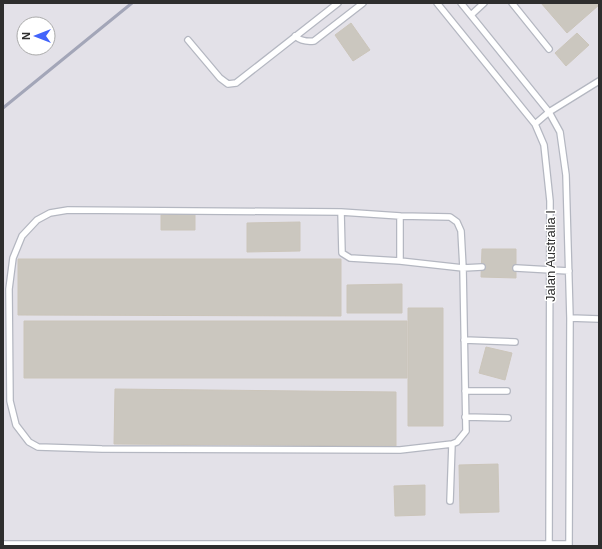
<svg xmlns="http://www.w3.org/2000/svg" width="602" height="549" font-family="Arial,sans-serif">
<rect width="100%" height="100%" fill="#efe9e1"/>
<!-- industrial -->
<path fill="#e3e1e8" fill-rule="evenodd" d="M3,3H599V546H3ZM24,24H48V48H24Z"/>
<!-- building -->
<path fill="#cbc7bf" stroke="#cbc5ba" d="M541,3H599V5L567,33Z
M351,23L370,50L353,61L335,35Z
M577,33L589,45L566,66L555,53Z
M195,214V230H161V215Z
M300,222V251L247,252V223Z
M482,249H516V278L481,277Z
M18,259H341V316L18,315Z
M402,284V313H347V285Z
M408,308H443V426H408Z
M24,321H407V378H24Z
M486,347L512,353L505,380L479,373Z
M115,389L396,392V446L114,444Z
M498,464L499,512L460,513L459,465Z
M425,485V515L395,516L394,486Z"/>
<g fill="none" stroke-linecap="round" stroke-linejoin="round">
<defs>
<path id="lane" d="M437,3L535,124L544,145L550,201L549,546
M461,3L549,112L560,132L566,175L570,318L569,546
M512,3L549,49
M471,15L484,3
M295,36C301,41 306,42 314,41L363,3
M188,40L220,78L228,84L236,83L338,3
M535,124L549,112L599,81
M341,212L342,253L350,258L400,261L463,268L482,267
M400,216L450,217L457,222L461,231L463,268L466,431L457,442L452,444L400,450L102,449L38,447L29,442L16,425L10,401L9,289L13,258L22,236L37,220L50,213L68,210L341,212L400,216V261
M516,268L569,271
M570,318L599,319
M464,340L515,342
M465,391H507
M465,417L508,418
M450,501L452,444
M3,544H569"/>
</defs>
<!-- lane casing -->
<use href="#lane" stroke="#b4b7c1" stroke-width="8"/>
<!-- lane -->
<use href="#lane" stroke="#fff" stroke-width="5.5"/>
<!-- rail -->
<path stroke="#a3a6b8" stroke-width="3" d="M3,108L132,3"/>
</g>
<g text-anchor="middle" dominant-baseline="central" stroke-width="3" stroke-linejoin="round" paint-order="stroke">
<!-- street labels -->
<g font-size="13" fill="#2e2e2e" stroke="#fff">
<text transform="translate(550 256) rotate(-90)">Jalan Australia I</text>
</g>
</g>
<!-- border -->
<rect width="602" height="549" fill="none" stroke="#2e2e2e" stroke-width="8"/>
<!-- north arrow -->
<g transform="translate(36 36) rotate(270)"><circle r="19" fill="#ffffff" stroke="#ababab"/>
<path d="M0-3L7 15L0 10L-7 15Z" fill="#4264fb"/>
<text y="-6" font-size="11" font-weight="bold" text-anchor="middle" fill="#2e2e2e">N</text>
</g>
</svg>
